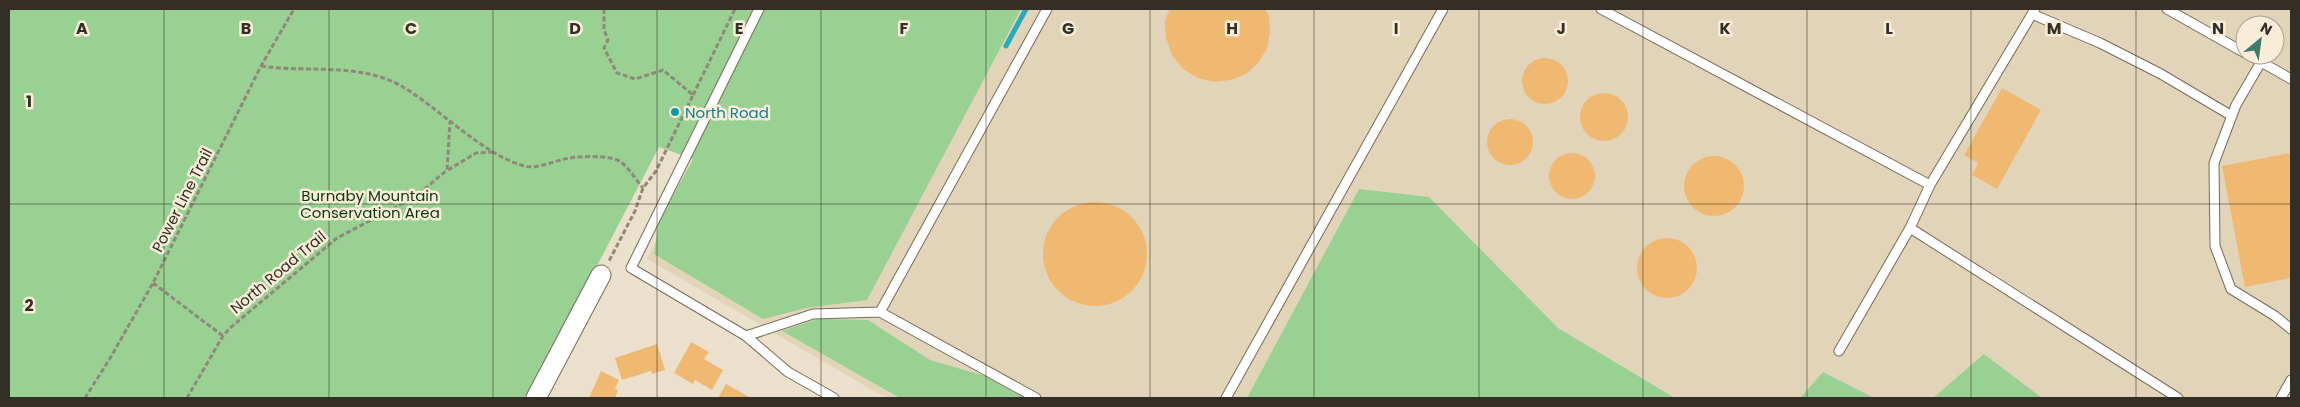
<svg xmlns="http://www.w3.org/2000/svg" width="2300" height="407" font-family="Poppins,sans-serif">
<rect width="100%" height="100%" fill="#eae0cb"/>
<!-- built -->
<path fill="#e2d4b8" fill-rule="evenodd" d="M770,9H2291V398H886L647,259ZM2245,25H2275V55H2245Z"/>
<!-- green -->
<path fill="#99d193" d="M9,9H1021L867,300L806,308L763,319L654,254L659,221L693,159L659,147L528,398H9Z
M1359,189L1429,197L1558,328L1675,398H1247Z
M818,319L868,320L930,360L985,376L1024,398H900L782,331Z
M1984,354L2042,398H1933Z
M1823,372L1874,398H1800Z"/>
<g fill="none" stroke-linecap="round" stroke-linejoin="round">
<!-- stream -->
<path stroke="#27abbc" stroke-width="5" d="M1006,46L1026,9"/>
</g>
<!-- building -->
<path fill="#f0b972" d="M1170,9H1265L1269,16L1270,32L1267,49L1258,63L1246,74L1230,80L1214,82L1198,78L1183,69L1172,55L1166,38L1165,20Z
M1522 81a23 23 0 1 1 46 0a23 23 0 1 1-46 0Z
M2002,88L2041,110L1997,189L1972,175L1978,163L1964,155Z
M1580 117a24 24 0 1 1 48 0a24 24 0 1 1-48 0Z
M1487 142a23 23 0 1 1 46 0a23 23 0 1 1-46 0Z
M1549 176a23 23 0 1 1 46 0a23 23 0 1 1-46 0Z
M2291,153V278L2245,287L2222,166Z
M1684 186a30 30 0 1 1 60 0a30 30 0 1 1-60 0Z
M1043 254a52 52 0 1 1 104 0a52 52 0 1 1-104 0Z
M1637 268a30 30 0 1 1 60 0a30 30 0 1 1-60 0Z
M691,342L709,352L704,359L723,370L712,390L695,380L693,384L674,373Z
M657,344L665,370L652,374L651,371L622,380L615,358Z
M601,371L619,380L615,389L618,390L615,398H589Z
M726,384L751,398H718Z"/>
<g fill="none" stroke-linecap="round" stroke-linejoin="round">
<defs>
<path id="service" d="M759,9L631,268L746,336L813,314L880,312L1047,9
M1601,9L1930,185L2035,9
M2167,9L2245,53
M2032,14L2100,43L2161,74L2232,116
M2249,55L2291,79
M2261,62L2236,105L2214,163L2215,246L2231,289L2275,316L2291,329
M1930,185L1910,228L2178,398
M880,312L1036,398
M746,336L788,372L834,398
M1839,351L1910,228
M1226,398L1443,9
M2281,398L2291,380"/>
<path id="minor" d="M536,398L601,275"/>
</defs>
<!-- service casing -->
<use href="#service" stroke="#766c59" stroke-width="11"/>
<!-- minor casing -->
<use href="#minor" stroke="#766c59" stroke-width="21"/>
<!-- path -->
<path stroke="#90897b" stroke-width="3" stroke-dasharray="5 2.5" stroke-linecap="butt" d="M604,9V30L608,40L604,48L617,73L635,79L663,70L693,95L656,171L643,188L635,211L609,261
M261,66C308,73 361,62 403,87C440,109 482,154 524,166C536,169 549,163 561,160C573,156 610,154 621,162C629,168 636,180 643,188
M693,95L735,9
M448,170L476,153L494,152
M153,283L223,336
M85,398L109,360L153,283L261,66L294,9
M187,398L223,336L230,328L337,238L415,197L447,170L450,122"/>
<!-- service -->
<use href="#service" stroke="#fff" stroke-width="9"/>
<!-- minor -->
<use href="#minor" stroke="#fff" stroke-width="19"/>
</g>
<!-- grid -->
<path fill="none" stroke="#332f27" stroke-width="1" stroke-opacity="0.55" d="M164,9V398M329,9V398M493,9V398M657,9V398M821,9V398M986,9V398M1150,9V398M1314,9V398M1479,9V398M1643,9V398M1807,9V398M1971,9V398M2136,9V398M9,204H2291"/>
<!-- markers -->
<circle fill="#0f9aa8" stroke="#f8edd8" stroke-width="2" cx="675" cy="112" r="5"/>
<g text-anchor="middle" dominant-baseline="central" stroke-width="5" stroke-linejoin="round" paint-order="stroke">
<!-- culture labels -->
<g font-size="15" fill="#0d838f" stroke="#f8edd8" text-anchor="start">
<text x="685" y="112">North Road</text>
</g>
<!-- park labels -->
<g font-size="15" fill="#0f380d" stroke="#f8edd8">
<text x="370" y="195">Burnaby Mountain<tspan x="370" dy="17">Conservation Area</tspan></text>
</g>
<!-- street labels -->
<g font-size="15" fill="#332f27" stroke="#f8edd8">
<text transform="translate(182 200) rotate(-63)">Power Line Trail</text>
<text transform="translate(278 272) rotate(-40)">North Road Trail</text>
</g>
</g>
<g font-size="16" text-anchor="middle" font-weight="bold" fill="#332f27" stroke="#f8edd8" stroke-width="5" stroke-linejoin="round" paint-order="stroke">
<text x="82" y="34">A</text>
<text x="246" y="34">B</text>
<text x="411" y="34">C</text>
<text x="575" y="34">D</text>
<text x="739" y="34">E</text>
<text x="904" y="34">F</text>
<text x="1068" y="34">G</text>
<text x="1232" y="34">H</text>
<text x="1396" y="34">I</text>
<text x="1561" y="34">J</text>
<text x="1725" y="34">K</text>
<text x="1889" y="34">L</text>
<text x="2054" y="34">M</text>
<text x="2218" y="34">N</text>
<text x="29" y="107">1</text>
<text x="29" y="311">2</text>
</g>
<!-- border -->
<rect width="2300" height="407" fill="none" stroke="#332f27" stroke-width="20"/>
<!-- north arrow -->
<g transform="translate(2260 40) rotate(29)"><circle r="24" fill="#f8edd8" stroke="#a9a191"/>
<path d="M0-4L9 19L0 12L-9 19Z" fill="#3b7c6b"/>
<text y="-8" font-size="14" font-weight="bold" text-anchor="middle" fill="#332f27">N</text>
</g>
</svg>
